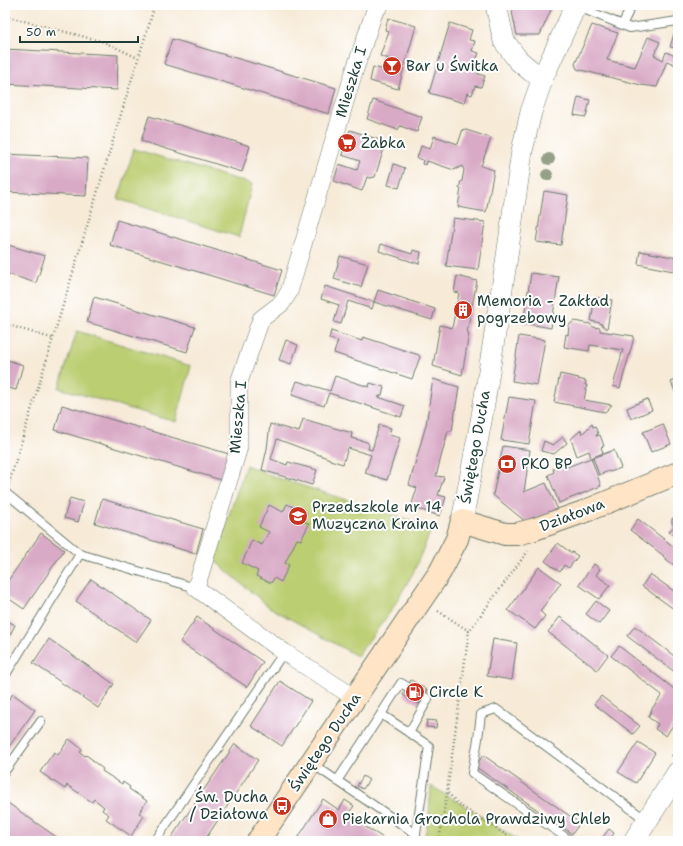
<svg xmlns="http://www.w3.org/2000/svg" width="683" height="846" font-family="'Shantell Sans',sans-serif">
<rect width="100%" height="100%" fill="#fff"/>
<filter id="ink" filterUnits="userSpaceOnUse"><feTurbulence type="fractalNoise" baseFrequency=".025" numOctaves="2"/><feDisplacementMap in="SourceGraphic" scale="8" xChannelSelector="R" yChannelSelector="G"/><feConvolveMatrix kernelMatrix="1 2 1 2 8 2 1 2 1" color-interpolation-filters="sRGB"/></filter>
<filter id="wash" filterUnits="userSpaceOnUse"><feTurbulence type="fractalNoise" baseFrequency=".012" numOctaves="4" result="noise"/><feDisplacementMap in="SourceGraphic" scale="16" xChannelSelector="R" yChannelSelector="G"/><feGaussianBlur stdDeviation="0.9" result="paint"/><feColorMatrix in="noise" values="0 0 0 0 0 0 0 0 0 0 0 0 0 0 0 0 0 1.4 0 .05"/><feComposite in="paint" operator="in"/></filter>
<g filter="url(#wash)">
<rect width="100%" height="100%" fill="#f7ebd8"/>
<!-- green -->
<path fill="#bcce72" stroke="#6e8653" d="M134,149L252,184L239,237L118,199Z
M77,331L191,366L176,422L59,388Z
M246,465L275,477L416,522L432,528L413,573L391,611L357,656L269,607L214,560Z
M431,786L460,803L520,841H424L429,815Z"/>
<g id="blocks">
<!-- building -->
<path fill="#d9aac6" d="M515,5H553L540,35H517L512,12Z
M388,18L416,26L398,89L370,81L373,67L389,71L393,60L380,56L389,31L385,30Z
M450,23L472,30L469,40L475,41L472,51L479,53L475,63L481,65L478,74L485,76L481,87L475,86L472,95L467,93L464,103L429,93Z
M592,25L618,33L607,60L635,67L648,37L660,42L654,55L663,60L666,52L678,57V66L667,61L657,87L641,85L577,69L575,64Z
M675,31L678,32V49L670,47Z
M172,39L336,88L329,114L164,64Z
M5,49L118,55L117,90L5,84Z
M578,97L590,100L586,117L574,115Z
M373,100L422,117L417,132L400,126L398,130L367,119Z
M149,116L250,146L242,172L141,141Z
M463,129L491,138L481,166L494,170L486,212L458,207L461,188H459L461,181H462L464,170L462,166L454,170L427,161L426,165L422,164L423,160L417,158L421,146L430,149L434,136L458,144Z
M350,130L386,142L375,177L370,178L367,177L362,191L334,181L339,164L357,170L360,161L342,155Z
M5,154L88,158L86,196L5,192Z
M394,164L405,168L399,188L388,185Z
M544,191L568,195L561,245L536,242Z
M453,218L485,222L478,270L446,266Z
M117,220L282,270L274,295L110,245Z
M5,244L45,256L36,283L5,273Z
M381,244L412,254L413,250L421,252L419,264L379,251Z
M640,251L678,258V272L638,264Z
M340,256L368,264L361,287L334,279Z
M531,273L559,277L551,328L523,323Z
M457,276L477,281L467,332L469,333L462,375L433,366L440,325L452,328L459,293L454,292Z
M325,286L374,302L372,309L348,301L341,324L334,322L339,305L321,299Z
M378,290L435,309L432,320L374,302Z
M94,297L195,327L187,352L87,322Z
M595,297L612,300L607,329L600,323L591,321Z
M574,321L590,324L593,327L600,328V331L634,336L632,345L620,388L613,386L623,350L590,345L589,351L564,347L566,334L568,335L569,325Z
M331,331L362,341L363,337L419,355L420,357L412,379L334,353L338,341L329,339Z
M519,336L545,340L537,385L512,381Z
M286,340L298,345L291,364L279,360Z
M5,359L23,365L16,390L5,387Z
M560,374L579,378L578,379L586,381L585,385H587L584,400L612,405L605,412L554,402Z
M335,376L369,387L370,383L384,387L382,395L378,397L405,406L401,417L329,393L324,406L292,395L297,381L330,391Z
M433,379L459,387L452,431H448L436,476L444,477L438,495L446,497L440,516L411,507L417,488L409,485L426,425Z
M678,379V399L671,382Z
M509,397L536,401L529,444L501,440Z
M647,399L652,410L631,419L627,408Z
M62,405L229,454L221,480L55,430Z
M303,419L352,433L351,438L367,442L369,445L368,449L372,450L379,425L391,428L389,435L400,438L387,480L365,473L371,455L348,448L343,464L330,460V459L317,454L277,439L271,459L287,465L288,462L317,470L312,485L262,470L267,449L270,424L299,432Z
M592,424L593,427L595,426L598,434L596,435V436L600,435L604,446L601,447L603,453L591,458L589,451L577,456L571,439L581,430L582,434Z
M663,424L671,444L651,452L643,432Z
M563,437L567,443L554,454L541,451L544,441L553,445Z
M503,446L530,450L524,492L546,483L558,510L526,522L493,495Z
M614,450L621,468L610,472L609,471L599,475L593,458Z
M591,458L601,486L559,503L548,475L554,472L553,469L563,465L564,468Z
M70,498L84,502L78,522L64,518Z
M102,499L203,529L196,554L95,523Z
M287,504L307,513L303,521L309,524L301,540L297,539L285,563L289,565L281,582L274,578L271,583L256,576L258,571L242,563L252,540L262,545L269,532L259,527L269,505L283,512Z
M678,515V538L669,532L674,526L672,523V519Z
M638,519L678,550V568L663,557L664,556L630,530Z
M41,533L64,550L24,609L5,596V585Z
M558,543L571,553L572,552L578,556L569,568L564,565L560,572L545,561Z
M594,564L600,569L596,575L610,585L599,599L579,585Z
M539,567L561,583L540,611L545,616L535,629L508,610Z
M650,574L678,594V612L642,586Z
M91,579L151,620L136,642L76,601Z
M596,601L609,611L599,624L586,614Z
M197,617L263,662L247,687L180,642Z
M560,617L608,655L597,670L548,632Z
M6,620L15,625L7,641L5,640V623Z
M635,626L678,659V670L676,673L627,636Z
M49,639L114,684L98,708L33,663Z
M493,639L517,643L512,680L487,676Z
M619,646L678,692V717L666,736L655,729L658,724L648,717L652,710H651L662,695L611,656Z
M411,680L427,690L419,704L403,695Z
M280,681L311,701L282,746L251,726Z
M13,694L35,710L5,752V704Z
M601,696L640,726L633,734L594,704Z
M427,720L437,721L436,728L426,727Z
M69,739L82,749L80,752L85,756L86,755L93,760V761L103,769L102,771L122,784L123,782L130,787L129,789L147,801L139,813L144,816L131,836L106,819L109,815L102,810L104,807L94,799L92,802L67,785L65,789L40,772L54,752L58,755Z
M638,742L655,753L636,783L618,772Z
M235,744L258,760L204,841H169Z
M483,755L580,823L572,834L476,767Z
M363,776L369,780L363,789L357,786Z
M323,799L339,810L345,800L354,806L347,815L388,841H296Z
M5,801L62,841H12L5,836Z
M609,829L614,833L609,841H607L602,838Z"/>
</g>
</g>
<g filter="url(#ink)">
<use href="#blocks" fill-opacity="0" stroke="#6b7a6d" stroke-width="1"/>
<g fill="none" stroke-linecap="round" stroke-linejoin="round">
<defs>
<path id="service" d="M576,6L630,28L678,21
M622,25L632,5
M6,493L80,554
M5,676L80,554L196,588
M381,714L401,683L428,699L409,733
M311,763L416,834V841
M5,771L41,721
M337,781L381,714L429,746L416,834
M155,841L284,652
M571,841L472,773L478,739L481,714L496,709L646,820"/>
<path id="minor" d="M355,698L284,652L196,588L239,447V382L261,319L282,303L289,292L353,75L374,13L380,5"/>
<path id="tertiary" d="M496,5L504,41L518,60L531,71L543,77
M462,521L482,416L506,263L522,151L531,112L543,77L576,5
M634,841L678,772"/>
<path id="secondary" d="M258,841L440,572L457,539L462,521L505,534H517L532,530L583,512L678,473"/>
</defs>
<!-- service casing -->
<use href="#service" stroke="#6b7a6d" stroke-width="10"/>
<!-- minor casing -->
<use href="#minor" stroke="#6b7a6d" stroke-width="18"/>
<!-- tertiary casing -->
<use href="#tertiary" stroke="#6b7a6d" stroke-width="22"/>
<!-- secondary casing -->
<use href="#secondary" stroke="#6b7a6d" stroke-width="24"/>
<!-- path -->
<path stroke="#6b7a6d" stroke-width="2.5" stroke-dasharray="1 3" stroke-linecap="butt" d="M5,16L104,42L138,58
M5,324L54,339
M9,483L129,88L155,5
M438,611L469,631L528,551
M672,756L678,746
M448,793L459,805L516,841
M439,841L447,792L469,631"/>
<!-- service -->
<use href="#service" stroke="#fff" stroke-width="8"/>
<!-- minor -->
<use href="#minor" stroke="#fff" stroke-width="17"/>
<!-- tertiary -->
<use href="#tertiary" stroke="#fff" stroke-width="21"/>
<!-- secondary -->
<use href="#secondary" stroke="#ffe4c6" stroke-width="22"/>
</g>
<!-- trees -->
<g fill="#969f87">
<circle cx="549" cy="159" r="6"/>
<circle cx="547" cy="175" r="6"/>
</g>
</g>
<!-- icons -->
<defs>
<symbol id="bar-disc" viewBox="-11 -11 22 22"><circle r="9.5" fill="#c8321e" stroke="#fff"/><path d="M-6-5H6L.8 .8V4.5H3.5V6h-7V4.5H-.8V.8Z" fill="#fff"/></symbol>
<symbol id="supermarket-disc" viewBox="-11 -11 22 22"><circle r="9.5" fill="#c8321e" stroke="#fff"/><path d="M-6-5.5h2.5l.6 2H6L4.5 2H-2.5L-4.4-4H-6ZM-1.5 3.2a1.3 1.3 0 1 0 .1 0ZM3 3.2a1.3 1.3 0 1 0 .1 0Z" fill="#fff"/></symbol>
<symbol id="building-disc" viewBox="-11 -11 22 22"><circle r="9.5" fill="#c8321e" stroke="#fff"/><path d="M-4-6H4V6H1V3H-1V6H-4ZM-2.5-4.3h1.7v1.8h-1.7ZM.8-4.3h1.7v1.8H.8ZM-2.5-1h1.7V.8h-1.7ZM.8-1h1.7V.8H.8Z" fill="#fff"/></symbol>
<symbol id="bank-disc" viewBox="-11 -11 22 22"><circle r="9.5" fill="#c8321e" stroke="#fff"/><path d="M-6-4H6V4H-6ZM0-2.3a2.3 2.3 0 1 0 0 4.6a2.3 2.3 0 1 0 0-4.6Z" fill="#fff"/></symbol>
<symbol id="school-disc" viewBox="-11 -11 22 22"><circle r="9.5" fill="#c8321e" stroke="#fff"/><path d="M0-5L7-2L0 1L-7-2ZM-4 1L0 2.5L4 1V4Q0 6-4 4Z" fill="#fff"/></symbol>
<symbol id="fuel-disc" viewBox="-11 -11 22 22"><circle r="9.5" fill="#c8321e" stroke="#fff"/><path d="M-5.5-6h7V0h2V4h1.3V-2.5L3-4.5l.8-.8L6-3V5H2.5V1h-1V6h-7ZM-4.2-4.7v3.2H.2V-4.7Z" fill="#fff"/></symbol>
<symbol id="bus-disc" viewBox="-11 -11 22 22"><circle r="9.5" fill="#c8321e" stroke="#fff"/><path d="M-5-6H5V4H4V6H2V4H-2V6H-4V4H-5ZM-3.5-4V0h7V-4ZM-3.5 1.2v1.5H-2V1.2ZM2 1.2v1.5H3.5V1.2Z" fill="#fff"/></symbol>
<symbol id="shop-disc" viewBox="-11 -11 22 22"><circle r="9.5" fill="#c8321e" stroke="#fff"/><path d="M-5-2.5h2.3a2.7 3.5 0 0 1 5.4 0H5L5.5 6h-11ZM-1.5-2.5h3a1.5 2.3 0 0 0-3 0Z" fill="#fff"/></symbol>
</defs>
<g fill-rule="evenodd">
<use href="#bar-disc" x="381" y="55" width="22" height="22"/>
<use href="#supermarket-disc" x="336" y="132" width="22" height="22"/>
<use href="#building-disc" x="452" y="299" width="22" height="22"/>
<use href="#bank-disc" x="496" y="453" width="22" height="22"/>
<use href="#school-disc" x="287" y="505" width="22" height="22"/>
<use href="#fuel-disc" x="404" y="681" width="22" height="22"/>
<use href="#bus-disc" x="271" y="795" width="22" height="22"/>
<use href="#shop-disc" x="317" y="808" width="22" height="22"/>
</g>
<g text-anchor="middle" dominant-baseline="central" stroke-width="4" stroke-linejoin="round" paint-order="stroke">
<!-- poi labels -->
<g font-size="15" fill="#1f3d34" stroke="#fff" text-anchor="start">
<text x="406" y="66">Bar u Świtka</text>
<text x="361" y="143">Żabka</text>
<text x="477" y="301">Memoria - Zakład<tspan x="477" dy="17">pogrzebowy</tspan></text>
<text x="521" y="464">PKO BP</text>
<text x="312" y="507">Przedszkole nr 14<tspan x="312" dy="17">Muzyczna Kraina</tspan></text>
<text x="429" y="692">Circle K</text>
<text x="268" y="797" text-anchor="end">Św. Ducha<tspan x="268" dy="17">/ Działowa</tspan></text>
<text x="342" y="819">Piekarnia Grochola Prawdziwy Chleb</text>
</g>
<!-- street labels -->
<g font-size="15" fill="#1f3d34" stroke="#fff">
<text transform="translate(351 82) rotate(-73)">Mieszka I</text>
<text transform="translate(238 417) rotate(-85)">Mieszka I</text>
<text transform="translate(475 447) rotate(-80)">Świętego Ducha</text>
<text transform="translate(572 515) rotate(-21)">Działowa</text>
<text transform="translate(325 742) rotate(-56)">Świętego Ducha</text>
</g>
</g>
<!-- margin -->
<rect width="683" height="846" fill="none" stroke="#fff" stroke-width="20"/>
<!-- scale -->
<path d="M20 36v6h118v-6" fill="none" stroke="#1f3d34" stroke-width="2"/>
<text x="26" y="36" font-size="12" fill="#1f3d34" stroke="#ffffff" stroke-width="3" paint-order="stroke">50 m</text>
</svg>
